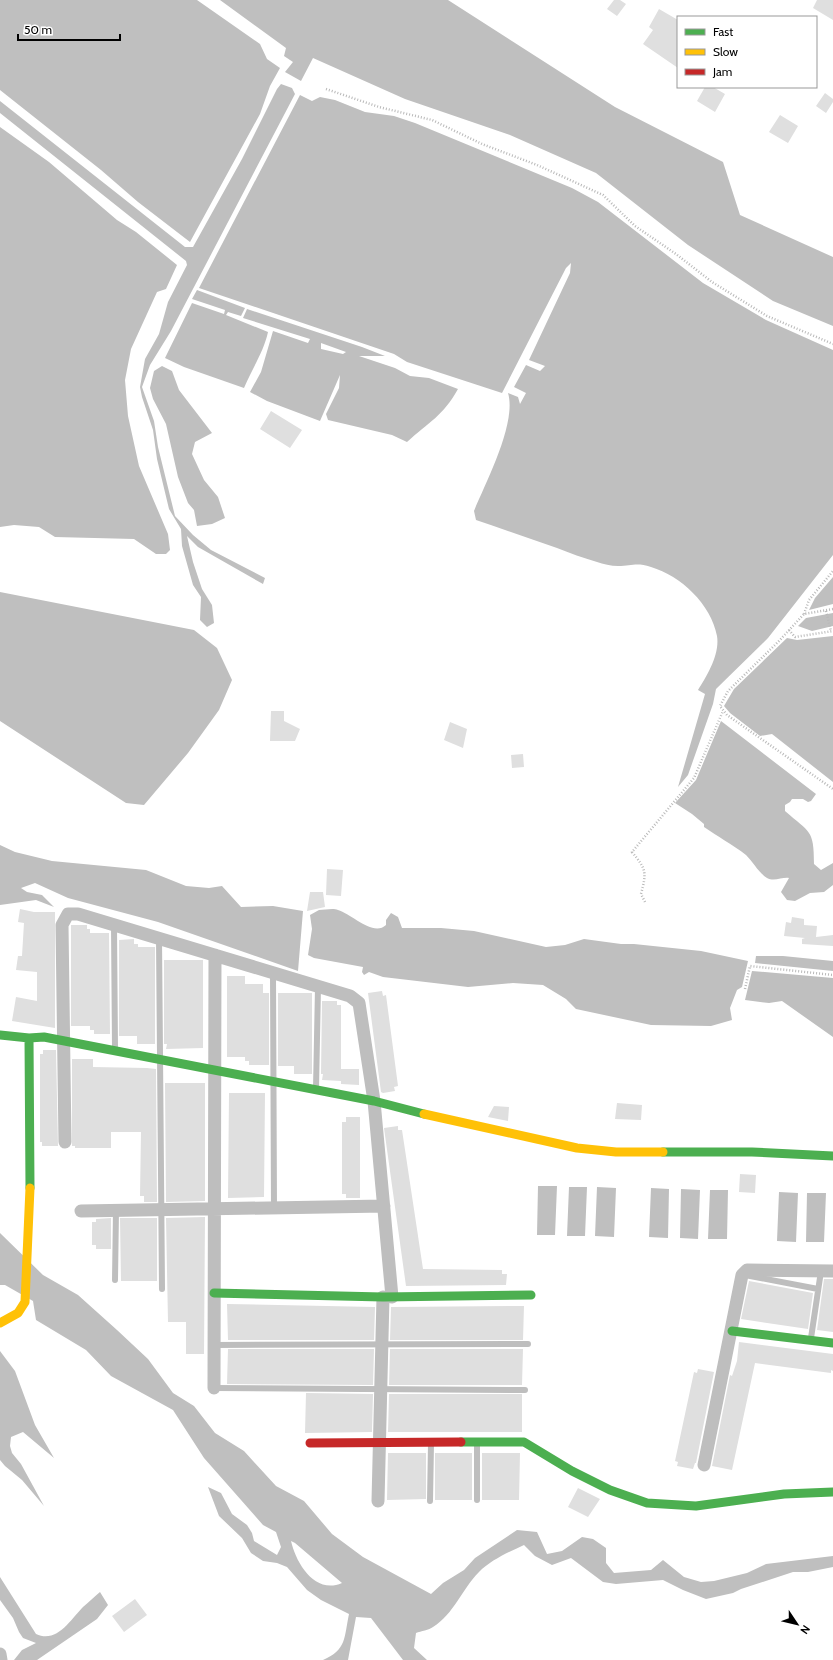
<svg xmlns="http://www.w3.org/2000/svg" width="833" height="1660" font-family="Cabin,sans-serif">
<rect width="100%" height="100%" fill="#fff"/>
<!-- water -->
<path fill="#bfbfbf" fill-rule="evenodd" d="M0,0H197L260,44L267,59L280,68L270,86L260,114L190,242L138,202L101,170L0,90Z
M220,0H448L615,107L723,162L740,215L833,257V326L773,301L688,245L596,173L510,135L405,99L313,58L301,81L285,72L293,62L284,56L286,48Z
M281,84L292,88L295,94L171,331L150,365L142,387L154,421L158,447L175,516L193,535L211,550L265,578L263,584L198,547L187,536L193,562L202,589L212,605L214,623L207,627L200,620L201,597L193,585L182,546L181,529L169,509L157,459L153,430L142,397L140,387L145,359L159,334L168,302L187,265L186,261L0,113V101L185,247H193L242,159L277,89Z
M300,95L312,101L320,97L335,100L365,112L394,116L415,123L572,188L598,202L703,283L766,320L833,350V555L768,638L716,689L713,704L688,775L678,787L705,694L698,690C707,676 720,654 717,636C711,604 681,576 651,567C636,562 632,566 618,566C611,566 603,564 597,562C583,558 570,553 557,548C530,539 503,529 476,520L474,511C486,482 517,423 508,393L518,397L520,404L526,393L514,387L526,365L540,371L545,366L529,360L570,273L571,263L566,268L502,393L407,362L394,354L199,288Z
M0,127L49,162L117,220L136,232L177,265L166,289L157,292L131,349L125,380L128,416L139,466L168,534L170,550L166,554H156L134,539L55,537L39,527L14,525L0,527Z
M197,290L245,308L241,316L228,312L226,315L268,332C264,351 252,369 244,388L184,367L165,358L192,303L224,314L225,310L192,299Z
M247,309L362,347L385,356H359L395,368L410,376L429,378L458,389C443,416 429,422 407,442L392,435L328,420L326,414L339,388L340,375L320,421L267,401L250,392L261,372L273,331L308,343L310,339L243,318ZM321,343L346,352L343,354L321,349Z
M162,366L172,371L179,390L212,433L195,442L192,454L204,480L218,497L225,518L212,524L197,526L194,510L188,503L178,477L166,424L153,399L150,388L154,371Z
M833,577V604L809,610L815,598Z
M0,592L194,630L217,648L232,680L219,710L188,753L144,805L126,803L0,721Z
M833,613V626L812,631L798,626L806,618Z
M833,636V782L772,734L760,736L730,713L724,706L734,689L787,638L797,640Z
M721,721L816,794L811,801L808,802L803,799H792L790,802L785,805V811C810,833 814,829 814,864L821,870L833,863V885L824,892L810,893L795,901L787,900L781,892L789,878C782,877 774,882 767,878C759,873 753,862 746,855C732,844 718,837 704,827V824L692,814L675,803L696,780Z
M0,845L15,852L52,861L146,870L186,886L209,888L222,886L241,907L273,906L303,911L298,971L158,922L68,898L35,883L21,888L27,892L42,895L54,907L36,900L0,905Z
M319,910C325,910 333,908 338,910C352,914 373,937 386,925V920L391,913L398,917L402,928H441L474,931L546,947L565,945L584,939L621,944H634L701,951L748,961L742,987L737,990L730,1008L732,1020L711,1026L651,1025L576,1009L566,999L543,985L513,983L468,987L383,977L369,972L364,975L362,972L363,967L314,958L308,955L312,929L310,915Z
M756,956H783L833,961V971L755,963Z
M752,971L833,978V1037L782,1001L769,1003L745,1000Z
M538,1186H557L555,1235H537Z
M569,1187H587L585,1236H567Z
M597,1187L616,1188L614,1237L595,1236Z
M651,1188L669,1189L668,1238L649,1237Z
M681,1189L700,1190L698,1239L680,1238Z
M710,1190H728L727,1239H708Z
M779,1192L798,1193L796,1242L777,1241Z
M807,1193H826L824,1242H806Z
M0,1233L43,1275L78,1295L117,1330L148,1359L173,1393L194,1406L215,1433L244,1451L276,1486L304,1501L332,1534L363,1557L431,1594L443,1583L464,1570L475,1558L517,1530L537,1532L547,1554L562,1551L582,1537L593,1539L606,1548V1563L614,1573L651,1570L663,1560L684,1577L701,1582L714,1581L747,1573L766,1564L833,1556V1567L808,1572H793L741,1589L733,1593L706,1599L683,1590L663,1580L616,1584L603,1582L571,1558L552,1565L535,1556L524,1545C509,1552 491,1560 479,1572C462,1589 454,1614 433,1627C429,1630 421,1631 416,1633L414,1648L427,1660H403L371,1618L356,1617L348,1660H323C347,1650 344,1637 349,1614L321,1600L307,1590L287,1567L277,1563L263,1561L251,1553L242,1538L219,1516L208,1487L221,1493L232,1514L247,1525L252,1533L254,1541L277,1555L281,1547L276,1532L263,1525L204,1458L173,1410L111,1376L86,1350L36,1320L33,1301L5,1285H0ZM291,1541L295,1543L342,1583C315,1595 296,1563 291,1541Z
M0,1351L15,1371L35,1425L54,1458L23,1432L11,1437L10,1446L12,1453L21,1464L44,1506L22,1480L5,1466L0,1460Z
M0,1577L36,1634C57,1644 71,1619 83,1607C89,1602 94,1597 100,1592L108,1605L97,1619L37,1660H14L22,1650L36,1643L23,1638L19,1632L13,1618L0,1600Z"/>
<!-- building -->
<path fill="#dfdfdf" d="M614,0H620L626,4L617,16L607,9Z
M817,0H833V20L813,8Z
M659,9L678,20V68L643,44L653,30L649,27Z
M705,87H713L725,94L715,112L697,101Z
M825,93L833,99V102L826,113L816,106Z
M780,115L798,126L788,143L769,132Z
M271,411L302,430L290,448L260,429Z
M271,711H284V721L300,729L295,741H270Z
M450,722L467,729L463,748L444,740Z
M523,754L524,767L512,768L511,755Z
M327,869L343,870L341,896L326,895Z
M310,892H323L325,907L307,911Z
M20,909L34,912H55V1028L12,1021L16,997L37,1001V972L16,970L18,956H22L24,923L18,922Z
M792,917L804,919V925L817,926L816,937L833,935V946L802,944V939L805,938L784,936L786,922L791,923Z
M71,925H87V929H90V933H109L110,1034H94V1030H90V1026H71Z
M134,939V944H138V947H155V1044H137V1036H119V940Z
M164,960H203V1048L166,1049L167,1044H164Z
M227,976H245V984H263V993H269V1065H249V1061H245V1057H227Z
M382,991L383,996L386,995L398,1086L394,1087L395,1091L383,1093L381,1092L368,993Z
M278,993H312V1074H294V1066H278Z
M322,1001H337V1005H341V1069H359V1085L341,1084V1081L322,1080L323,1074H321Z
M43,1050H56L58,1146H42V1142H40V1054H43Z
M72,1059H93V1067L147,1068L156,1069L157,1202H144V1196H140L141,1132H111V1148H75V1146H72Z
M165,1083H205V1201L166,1202Z
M229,1093H265L264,1197L228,1198Z
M617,1103L642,1105L641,1120L615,1119Z
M494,1106L509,1107L508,1121L488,1117Z
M346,1117H360V1198H346V1194H342V1122H346Z
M398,1126V1130H402L423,1269L502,1270V1274H507L506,1285L406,1286L384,1128Z
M740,1174L756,1175L755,1193L739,1192Z
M205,1217L204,1354H186V1322H168L166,1218Z
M111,1218V1249H96V1245H92V1222H96V1219Z
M120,1218H157V1281H121Z
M824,1279H833V1332L817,1330Z
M749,1281L813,1293L808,1329L741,1319Z
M227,1304L375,1307L374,1340H228Z
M524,1306L523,1340H390L391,1307Z
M739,1342L833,1354V1371L831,1370V1373L755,1363L732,1470L712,1466L730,1375L732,1376L737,1361Z
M228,1349H374L373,1385L227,1384Z
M390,1349H523L522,1385H389Z
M698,1369L714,1372L696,1463H695L693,1469L677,1466L678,1462L675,1461L694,1372L697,1373Z
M306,1393L373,1394L372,1432L305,1433Z
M389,1394H522V1432H388Z
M388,1453H426V1499L387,1500Z
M435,1453H472V1500H435Z
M482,1453H520L519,1500H482Z
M578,1488L600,1499L588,1517L568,1507Z
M135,1599L147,1615L124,1632L112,1616Z"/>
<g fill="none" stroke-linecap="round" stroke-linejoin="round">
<!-- path -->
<path stroke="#b9b9b9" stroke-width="2.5" stroke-dasharray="1 2" stroke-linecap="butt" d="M326,89L379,107L432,120L482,144L537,165L603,195L635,226L676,254L712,282L767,316L833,344
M833,609L804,614L779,641L728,691L720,706L727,715L833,789
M826,611L831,631
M804,614L809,600L833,571
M789,630L795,637L833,631
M645,902L641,894C647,872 646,869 632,852L694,778L723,711
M745,989L750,966L833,975"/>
<!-- lane -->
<path stroke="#bebebe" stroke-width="6" d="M114,925L115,1049
M159,938L162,1289
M273,973L274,1208
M316,1089L318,987
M745,1275L818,1289
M115,1280L116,1210
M811,1338L821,1271
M214,1345L528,1344
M214,1388L525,1390
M477,1500V1444
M430,1501L431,1444"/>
<!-- street -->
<path stroke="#bebebe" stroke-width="13" d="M65,1142L62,925L68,914H78L350,996L359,1003L374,1101L392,1297
M81,1211L384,1206
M214,1388L215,955
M704,1465L742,1275L747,1270L833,1271
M378,1501L383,1297
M0,1654L1,1660"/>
<!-- fast -->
<path stroke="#4caf50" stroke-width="9" d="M0,1035L29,1038L44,1037L374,1101L424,1114
M29,1038L30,1188
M663,1152H752L833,1156
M214,1293L383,1297L531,1295
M732,1331L833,1343
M461,1442H524L572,1471L610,1490L647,1503L696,1506L784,1494L833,1492"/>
<!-- slow -->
<path stroke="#ffc107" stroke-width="9" d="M424,1114L577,1148L616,1152H663
M0,1323L18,1313L25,1302L30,1188"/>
<!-- jam -->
<path stroke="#c62828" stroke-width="9" d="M310,1443L461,1442"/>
</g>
<!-- legend -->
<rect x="677" y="16" width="140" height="72" fill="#ffffff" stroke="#999999"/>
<rect x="685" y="29" width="20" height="6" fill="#4caf50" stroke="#999999"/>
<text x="713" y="36" font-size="12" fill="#000000">Fast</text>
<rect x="685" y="49" width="20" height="6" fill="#ffc107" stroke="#999999"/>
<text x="713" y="56" font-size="12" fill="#000000">Slow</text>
<rect x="685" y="69" width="20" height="6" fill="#c62828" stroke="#999999"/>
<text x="713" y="76" font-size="12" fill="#000000">Jam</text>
<!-- north arrow -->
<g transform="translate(797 1624) rotate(125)" stroke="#ffffff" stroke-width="3" paint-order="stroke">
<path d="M0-3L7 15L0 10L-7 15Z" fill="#000000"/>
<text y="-6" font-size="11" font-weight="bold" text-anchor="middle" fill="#000000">N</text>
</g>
<!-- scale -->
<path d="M18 34v6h102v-6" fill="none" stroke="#000000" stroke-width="2"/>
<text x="24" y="34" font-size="12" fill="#000000" stroke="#ffffff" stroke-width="3" paint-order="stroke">50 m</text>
</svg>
